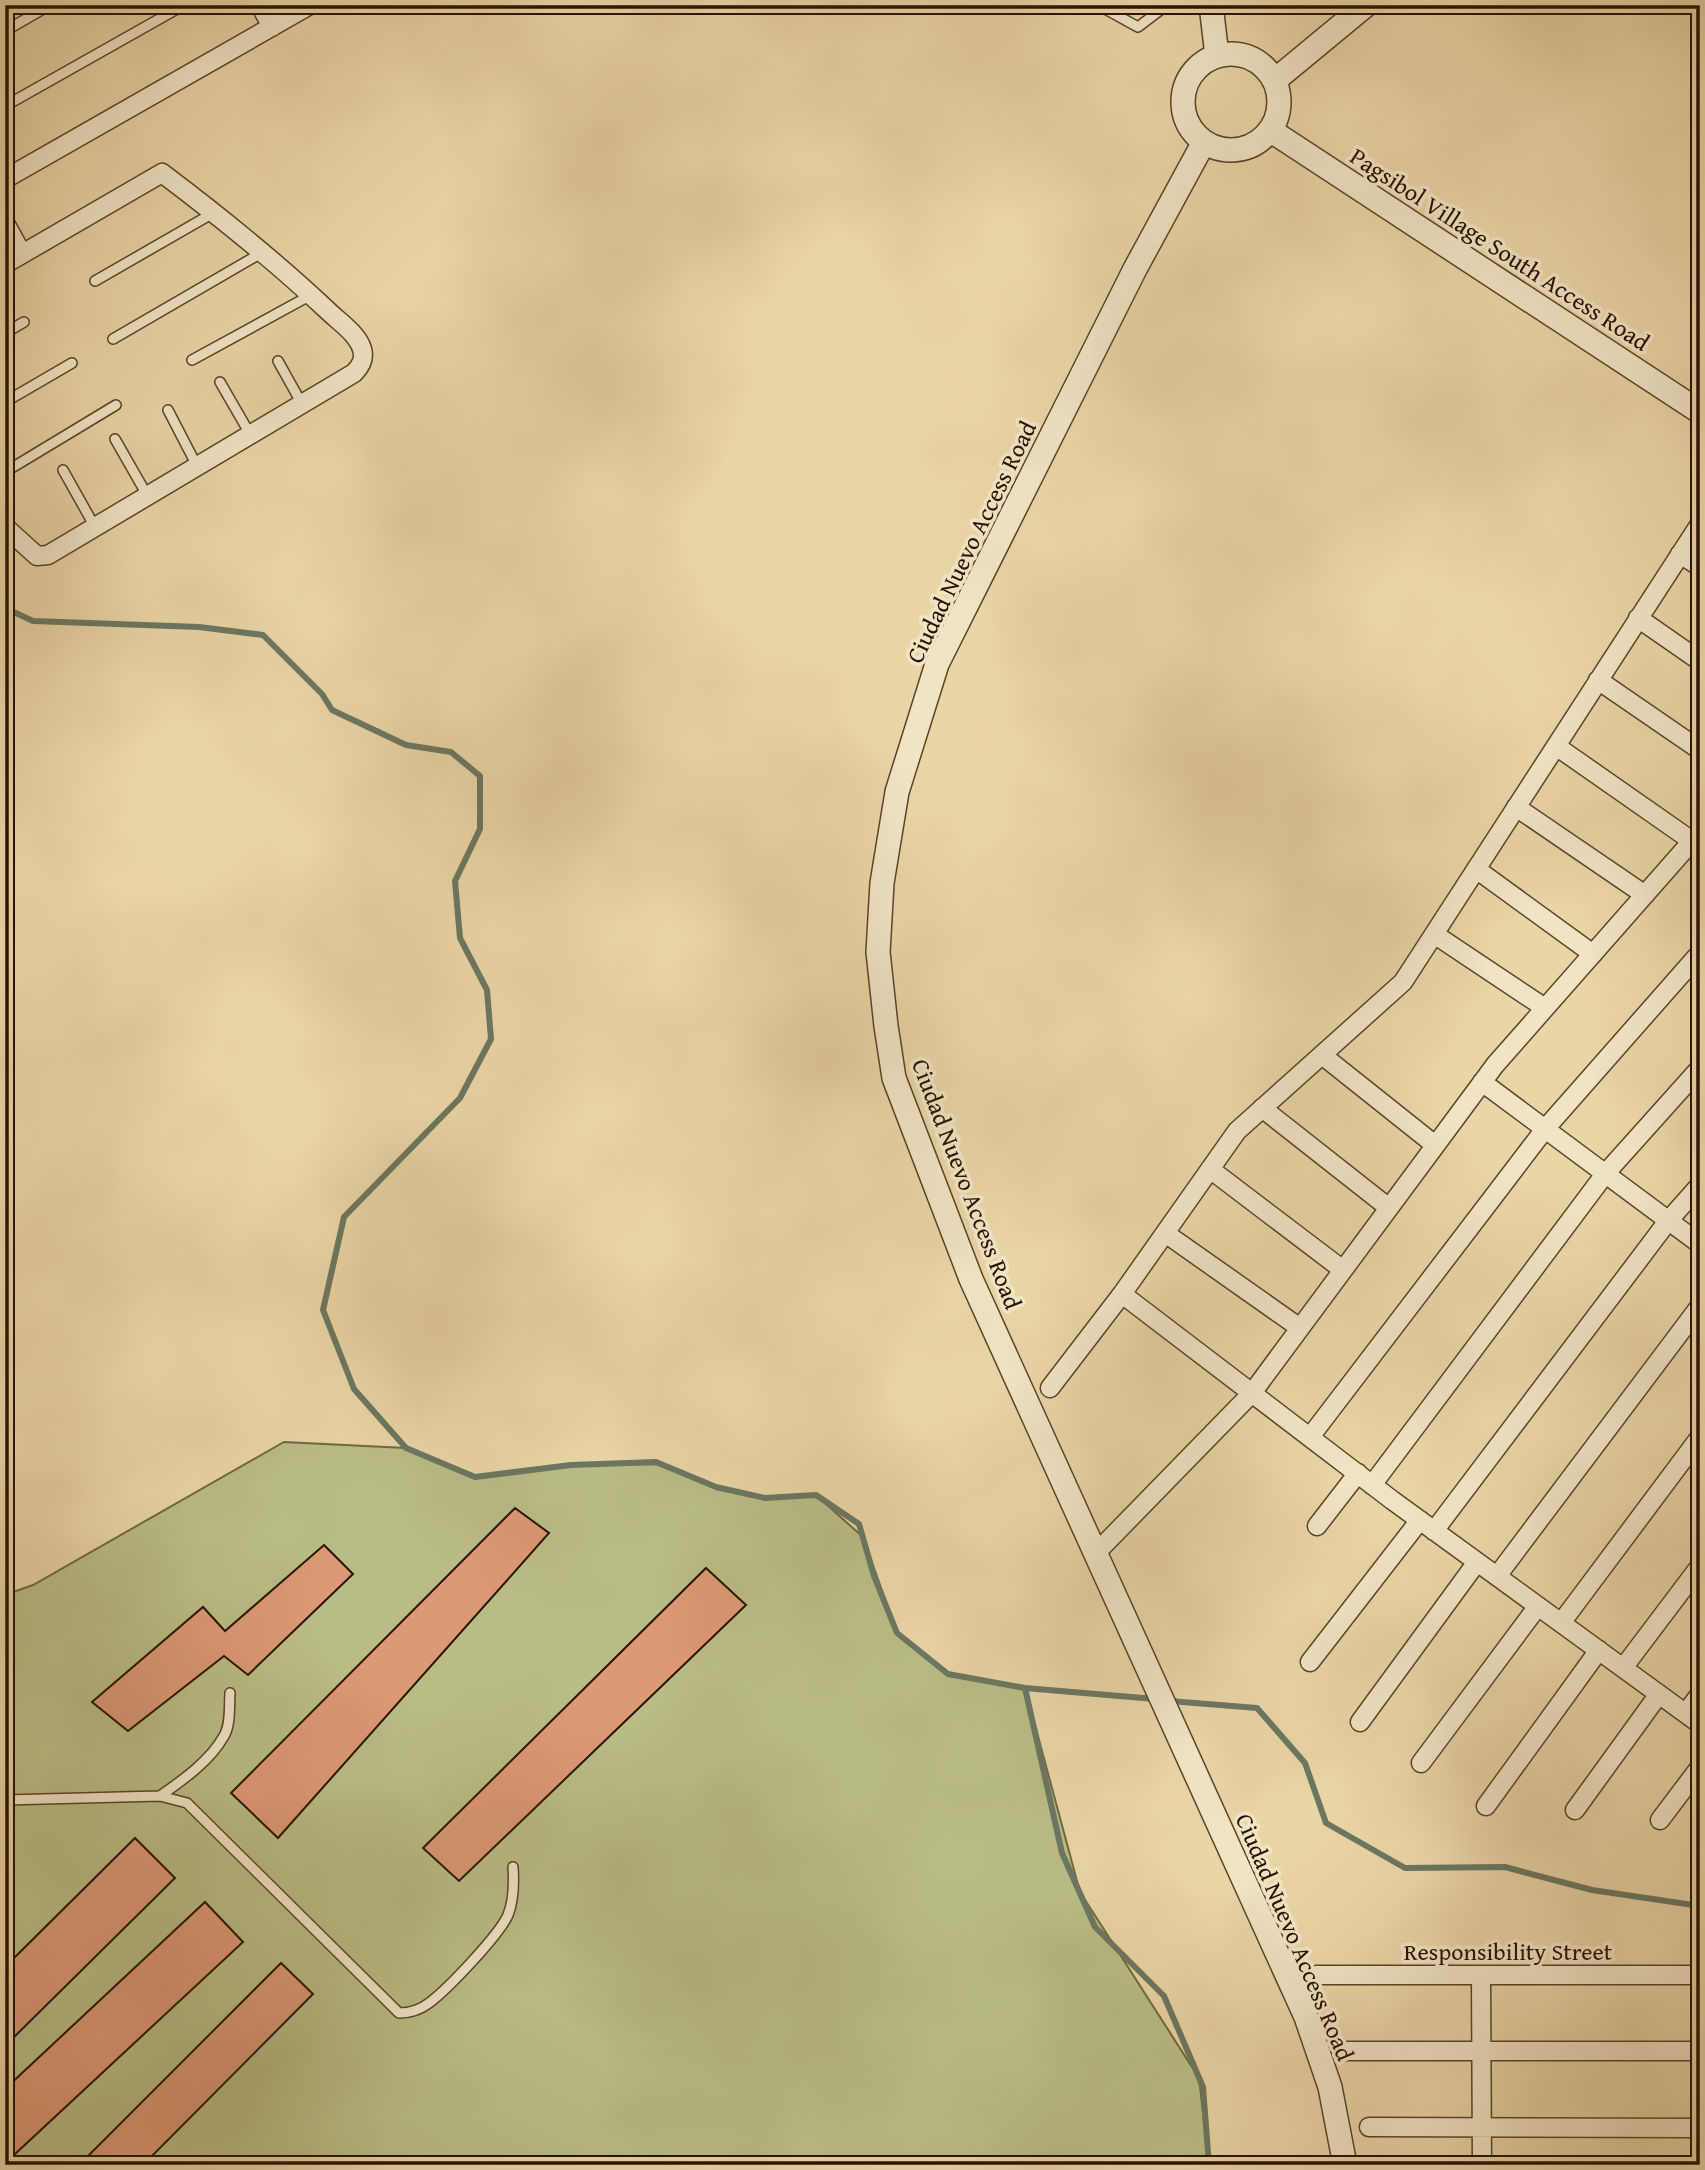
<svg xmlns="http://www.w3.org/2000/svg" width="1705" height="2170" font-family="'Gentium Book Plus',serif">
<rect width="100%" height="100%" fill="#ead5a6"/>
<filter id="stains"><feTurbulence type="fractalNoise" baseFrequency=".00286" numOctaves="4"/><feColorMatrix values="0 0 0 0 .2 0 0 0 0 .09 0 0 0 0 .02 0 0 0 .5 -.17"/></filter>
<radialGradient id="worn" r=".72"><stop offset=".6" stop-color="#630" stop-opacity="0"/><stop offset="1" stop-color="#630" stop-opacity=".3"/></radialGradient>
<!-- green -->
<path fill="#b9bd85" stroke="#706842" stroke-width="2" d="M284,1442L406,1448L475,1477L568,1465L661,1464L718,1487L765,1498L816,1495L863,1537L897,1633L948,1674L1025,1688L1080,1892L1199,2078L1209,2165H5V1595L33,1585Z"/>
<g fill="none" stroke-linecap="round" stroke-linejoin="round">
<!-- stream -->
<path stroke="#6b7762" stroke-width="6" d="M5,608L33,621L199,627L263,635L322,694L332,710L406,745L451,752L480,776V829L455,881L460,938L487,990L491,1039L460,1098L344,1217L323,1310L354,1389L406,1448L475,1477L571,1465L656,1462L716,1487L765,1498L816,1495L859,1524L874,1576L897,1633L948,1674L1025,1688L1155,1699
M1025,1688L1062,1853L1095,1927L1164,1996L1203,2087L1209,2165
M1170,1701L1257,1708L1305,1763L1326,1823L1405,1868L1505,1867L1592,1890L1700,1906"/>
</g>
<!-- building -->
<path fill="#dc9975" stroke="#281300" stroke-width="2" d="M515,1508L549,1533L278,1838L231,1793Z
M324,1545L353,1574L248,1675L224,1656L128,1731L92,1702L203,1607L225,1631Z
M706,1568L746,1605L459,1881L423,1848Z
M135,1838L175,1878L5,2046V1967Z
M205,1902L243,1942L15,2154L5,2144V2089Z
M281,1963L313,1994L143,2165H79Z"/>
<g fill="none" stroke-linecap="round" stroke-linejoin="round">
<defs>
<path id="service" d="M1098,5L1138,27L1167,5
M5,31L50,5
M5,106L184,5
M95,281L215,212
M5,333L24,322
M113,339L263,252
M192,360L311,295
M278,361L302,404
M220,382L250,434
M5,402L72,363
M168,410L197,466
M115,439L147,495
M63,470L95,527
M5,472L116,405
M160,1796C183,1780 210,1761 224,1736C231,1724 229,1706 230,1693
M5,1800L160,1796L187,1803L399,2013C411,2013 420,2010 429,2003C448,1989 499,1935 508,1915C514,1900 514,1882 513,1867"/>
<path id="minor" d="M260,5L272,27
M5,179L310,5
M5,223L22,254
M5,264L162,173C219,216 275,261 327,310C338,321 357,333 362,349C365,359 361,366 354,373L48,555L37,556L5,527
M1700,524L1403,982L1237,1131L1122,1294L1392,1500L1700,1724
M1680,554L1700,567
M1638,618L1700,661
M1598,680L1700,750
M1556,746L1692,841
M1516,807L1645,895
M1476,869L1593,954
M1434,934L1545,1008
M1322,1055L1435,1145
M1482,1082L1700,1244
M1262,1108L1389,1208
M1210,1169L1343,1270
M1165,1233L1300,1328
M1050,1388L1122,1294
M1310,1437L1545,1129L1700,953
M1372,1485L1605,1174L1700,1068
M1317,1526L1358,1473
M1434,1531L1668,1221L1700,1185
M1095,1554L1252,1393L1495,1065L1700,832
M1497,1576L1700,1306
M1561,1623L1700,1437
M1310,1662L1420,1520
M1623,1668L1700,1566
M1686,1713L1700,1694
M1360,1722L1477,1562
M1421,1763L1538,1606
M1486,1806L1599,1650
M1575,1810L1659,1694
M1660,1820L1700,1767
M1316,1975H1700
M1481,1975L1482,2165
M1344,2051H1700
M1369,2127L1700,2128"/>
<path id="tertiary" d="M1211,5L1217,56
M1183 102a48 48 0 1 1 96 0a48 48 0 1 1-96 0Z
M1274,81L1366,5
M1270,130L1700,412
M1204,142L1135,269L937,664L897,792L882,883L878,952L886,1026L894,1078L971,1279L1306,2017L1330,2087L1345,2165"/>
</defs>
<!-- service casing -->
<use href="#service" stroke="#58442a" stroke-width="12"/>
<!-- minor casing -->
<use href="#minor" stroke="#58442a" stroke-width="21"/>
<!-- tertiary casing -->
<use href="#tertiary" stroke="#58442a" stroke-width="26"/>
<!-- service -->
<use href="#service" stroke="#f1e4c5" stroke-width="9"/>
<!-- minor -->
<use href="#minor" stroke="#f1e4c5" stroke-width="18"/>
<!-- tertiary -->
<use href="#tertiary" stroke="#f1e4c5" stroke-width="23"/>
</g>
<g text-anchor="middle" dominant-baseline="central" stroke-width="7" stroke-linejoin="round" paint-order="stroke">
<!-- street labels -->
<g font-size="24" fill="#281300" stroke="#f1e4c5">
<text transform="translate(1500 249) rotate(33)">Pagsibol Village South Access Road</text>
<text transform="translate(971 542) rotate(-64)">Ciudad Nuevo Access Road</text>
<text transform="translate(967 1184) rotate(69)">Ciudad Nuevo Access Road</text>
<text transform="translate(1295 1937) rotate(67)">Ciudad Nuevo Access Road</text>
<text x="1508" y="1951">Responsibility Street</text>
</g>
</g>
<!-- margin -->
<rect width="1705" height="2170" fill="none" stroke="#ead5a6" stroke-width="28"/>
<rect x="7" y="7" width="1691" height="2156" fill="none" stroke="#281300" stroke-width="3.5"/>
<rect x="14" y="14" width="1677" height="2142" fill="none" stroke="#281300" stroke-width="2"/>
<rect width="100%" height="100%" filter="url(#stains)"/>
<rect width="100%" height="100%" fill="url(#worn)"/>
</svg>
